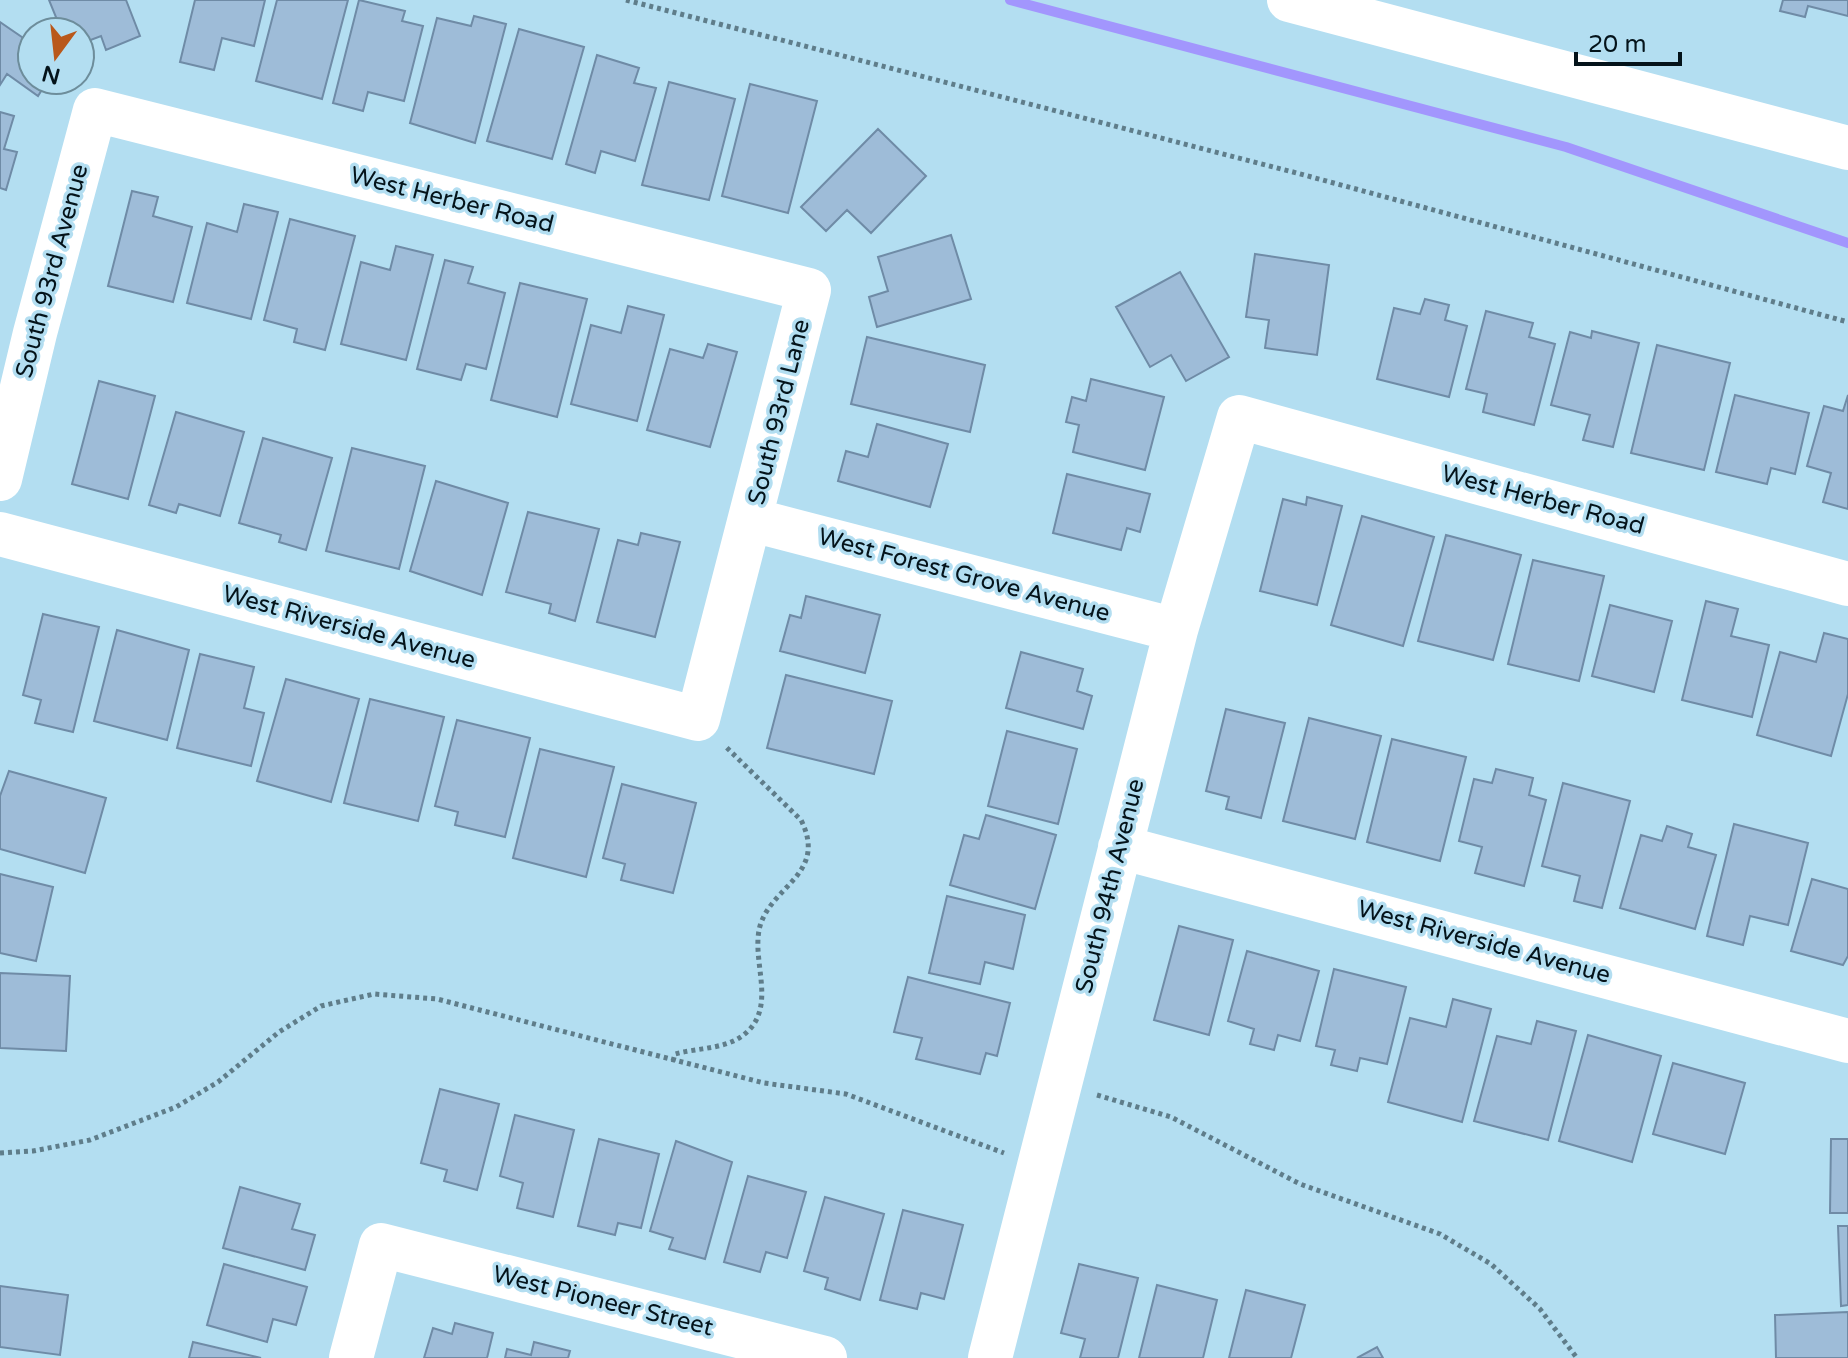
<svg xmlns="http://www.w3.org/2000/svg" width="1848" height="1358" font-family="'Varela Round',sans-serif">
<rect width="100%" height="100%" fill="#b3def1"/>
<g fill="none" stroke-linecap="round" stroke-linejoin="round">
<!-- stream -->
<path stroke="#a296fd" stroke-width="10" d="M1010,0L1566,147L1848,243"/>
</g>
<!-- building -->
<path fill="#9ebcd8" stroke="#6f8ba6" stroke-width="2" d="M49,0H126L140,36L106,50L101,36L80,44V32H62Z
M195,0H265L254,46L222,38L214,70L180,62Z
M277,0H348L322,99L256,81Z
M359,0L405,11L402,21L423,26L404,101L368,92L363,111L333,103Z
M1783,0H1848V16L1808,6L1805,17L1780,11Z
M474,16L506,24L475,143L410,123L437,18L471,26Z
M0,22L32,44V80H48L38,96L7,74L0,85Z
M519,29L584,47L552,159L487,141Z
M597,55L639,68L634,83L656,88L635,161L601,151L595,173L566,164Z
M669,82L735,99L709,200L642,185Z
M750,84L817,101L788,213L722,196Z
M0,112L14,116L4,149L17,152L6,190L0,188Z
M878,129L926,176L871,233L847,210L826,231L801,207Z
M132,191L158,197L153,216L192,227L173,302L108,286Z
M244,204L278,212L251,319L187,303L207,223L237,232Z
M290,219L355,236L325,350L294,342L297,329L264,320Z
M951,235L971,299L877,327L869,297L888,291L878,257Z
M396,246L433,255L406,360L341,344L361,262L390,270Z
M1255,254L1329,265L1317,355L1265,348L1269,320L1246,317Z
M445,260L473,267L468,283L505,293L486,369L466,364L461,380L417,369Z
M1180,272L1229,357L1186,381L1171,355L1150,367L1116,307Z
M520,283L587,299L557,417L491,400Z
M1425,299L1449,305L1445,320L1467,326L1449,397L1377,379L1394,308L1420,314Z
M628,306L664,315L637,421L571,404L591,325L621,333Z
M1486,311L1533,323L1529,337L1555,344L1534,425L1483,412L1487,394L1466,389Z
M1592,331L1639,343L1613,447L1583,440L1590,415L1551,405L1570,332L1591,338Z
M867,337L985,365L970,432L851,404Z
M708,344L737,352L710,447L647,430L670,349L703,358Z
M1657,345L1730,363L1704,470L1631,453Z
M1091,379L1164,397L1145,470L1073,452L1079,425L1066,422L1072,397L1086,401Z
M99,381L155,396L128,499L72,484Z
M1735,395L1809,413L1795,474L1771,468L1767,484L1716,472Z
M1848,395V509L1823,502L1831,473L1807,466L1824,406L1843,411Z
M176,412L244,432L220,516L179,504L176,513L149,505Z
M877,424L948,444L930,507L838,481L846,451L868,457Z
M263,438L332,458L306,550L279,542L281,535L239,523Z
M352,448L425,466L399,569L326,551Z
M1067,474L1150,494L1140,532L1127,528L1121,550L1053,533Z
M436,481L508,503L482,595L410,571Z
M1307,497L1342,506L1317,605L1260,591L1283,499L1306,505Z
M528,512L599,529L575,621L549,613L551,604L506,592Z
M1362,516L1434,537L1403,646L1331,625Z
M641,533L680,542L655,637L597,622L618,540L638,545Z
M1446,535L1521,555L1493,660L1418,641Z
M1533,560L1604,576L1579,681L1508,664Z
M806,596L880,615L865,673L780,651L790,615L801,618Z
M1706,601L1738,609L1731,636L1769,645L1752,717L1682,700Z
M1610,605L1672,621L1654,692L1592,676Z
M43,614L99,627L73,732L35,723L41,700L23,695Z
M117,630L189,650L167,740L94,721Z
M1824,633L1848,639V694L1831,756L1757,735L1780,652L1816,662Z
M1021,652L1083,669L1077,691L1092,696L1083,729L1006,708Z
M200,654L254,667L244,708L264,713L251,766L177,748Z
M786,675L892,701L874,774L767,748Z
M286,679L359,699L331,802L257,781Z
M370,699L444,717L418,821L344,803Z
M1226,709L1285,723L1261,818L1226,809L1229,797L1206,791Z
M1309,718L1381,736L1355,839L1283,821Z
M457,720L530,738L505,837L455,825L458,812L435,806Z
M1007,731L1077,749L1058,824L988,806Z
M1392,739L1466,757L1440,861L1367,842Z
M540,749L614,767L586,877L513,858Z
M1496,769L1533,778L1529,795L1546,800L1524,886L1475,873L1482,847L1459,841L1474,779L1492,783Z
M9,771L106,798L85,873L0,849V796Z
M1563,783L1630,801L1602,908L1574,901L1580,876L1542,866Z
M622,784L696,803L673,893L621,880L625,864L603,858Z
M986,815L1056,835L1035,909L950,885L964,835L979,839Z
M1734,824L1808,843L1788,925L1750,916L1743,945L1707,936Z
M1667,826L1692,834L1688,847L1716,855L1695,929L1620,908L1641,835L1662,841Z
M0,874L53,887L36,961L0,953Z
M1812,879L1848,889V956L1843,965L1791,951Z
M947,896L1025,915L1013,969L985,962L980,984L929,973Z
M1179,926L1233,940L1209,1035L1154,1020Z
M1247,951L1319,971L1300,1041L1278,1035L1274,1050L1250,1044L1254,1029L1228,1021Z
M1334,969L1406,987L1387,1064L1360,1058L1357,1071L1331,1065L1335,1050L1316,1046Z
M0,973L70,976L66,1051L0,1048Z
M908,977L1010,1003L997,1056L986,1053L980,1074L916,1059L922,1038L894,1032Z
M1453,999L1491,1009L1462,1122L1388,1102L1410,1018L1446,1027Z
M1537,1021L1576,1031L1548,1140L1474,1121L1497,1036L1531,1044Z
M1588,1035L1661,1056L1632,1162L1559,1141Z
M1673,1063L1745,1083L1725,1154L1653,1134Z
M440,1089L499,1104L477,1190L444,1181L447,1170L421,1163Z
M515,1115L574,1130L553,1217L517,1208L523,1183L500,1176Z
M599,1139L659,1154L641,1228L618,1223L615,1235L578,1226Z
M1831,1139H1848V1213H1830Z
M676,1141L732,1162L705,1259L669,1249L673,1238L650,1231Z
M748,1176L806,1192L787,1258L766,1252L760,1272L724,1262Z
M240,1187L300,1204L292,1229L315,1235L305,1270L223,1248Z
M825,1197L884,1214L860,1300L825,1289L828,1278L804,1271Z
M903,1210L963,1225L944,1299L921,1293L917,1309L880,1300Z
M1838,1226H1848V1305L1841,1306Z
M224,1264L307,1287L296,1325L273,1319L267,1342L207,1325Z
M1079,1264L1138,1278L1118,1358H1080L1085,1339L1061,1333Z
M1157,1285L1217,1300L1203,1358H1139Z
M0,1286L68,1295L60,1355L0,1347Z
M1246,1290L1305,1305L1291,1358H1229Z
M1848,1312V1358H1776L1775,1315Z
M455,1323L493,1333L487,1358H424L433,1328L452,1334Z
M193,1342L261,1358H189Z
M534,1342L570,1351L568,1358H505L507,1349L531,1355Z
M1377,1347L1383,1358H1357Z"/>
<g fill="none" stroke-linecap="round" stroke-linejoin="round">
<!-- path -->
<path stroke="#5f7d8a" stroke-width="5" stroke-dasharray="4 4" stroke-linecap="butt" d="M626,0L1293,172L1848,322
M673,1061L675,1054C700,1047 731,1050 750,1029C775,1001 751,959 760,926C772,885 828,874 801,820L724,745
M1097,1095L1171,1117L1300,1184L1440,1234L1491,1264L1540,1309L1577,1358
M0,1153L33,1151L90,1140L176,1107L218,1082L279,1032L321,1006L374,994L437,999L764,1083L846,1094L1004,1153"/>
<!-- minor -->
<path stroke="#fff" stroke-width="44" d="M1289,0L1848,148
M0,479L35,333L95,110L809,290L698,719L0,534
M752,520L1176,630
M1120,847L1848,1041
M351,1358L381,1245L825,1358
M990,1358L1176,630L1239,417L1848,584"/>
</g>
<g text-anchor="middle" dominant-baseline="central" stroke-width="7" stroke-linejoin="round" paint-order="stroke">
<!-- street labels -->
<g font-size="24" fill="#04131a" stroke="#b3def1">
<text transform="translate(452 200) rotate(14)">West Herber Road</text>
<text transform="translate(52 271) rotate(-75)">South 93rd Avenue</text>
<text transform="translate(779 412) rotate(-76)">South 93rd Lane</text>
<text transform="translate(1543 500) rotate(15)">West Herber Road</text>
<text transform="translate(964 575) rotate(15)">West Forest Grove Avenue</text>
<text transform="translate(349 627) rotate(15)">West Riverside Avenue</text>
<text transform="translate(1110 886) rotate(-76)">South 94th Avenue</text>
<text transform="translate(1484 942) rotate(15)">West Riverside Avenue</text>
<text transform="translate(603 1301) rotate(14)">West Pioneer Street</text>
</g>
</g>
<!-- north arrow -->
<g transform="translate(56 56) rotate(195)"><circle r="38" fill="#b3def1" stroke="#6d8d9b" stroke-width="2"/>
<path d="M0-6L14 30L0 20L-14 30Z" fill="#b9581b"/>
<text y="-12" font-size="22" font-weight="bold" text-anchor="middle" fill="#04131a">N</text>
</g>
<!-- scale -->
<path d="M1576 52v12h104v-12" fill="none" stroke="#04131a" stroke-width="4"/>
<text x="1588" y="52" font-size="24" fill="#04131a" stroke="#b3def1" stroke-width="6" paint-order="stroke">20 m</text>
</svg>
